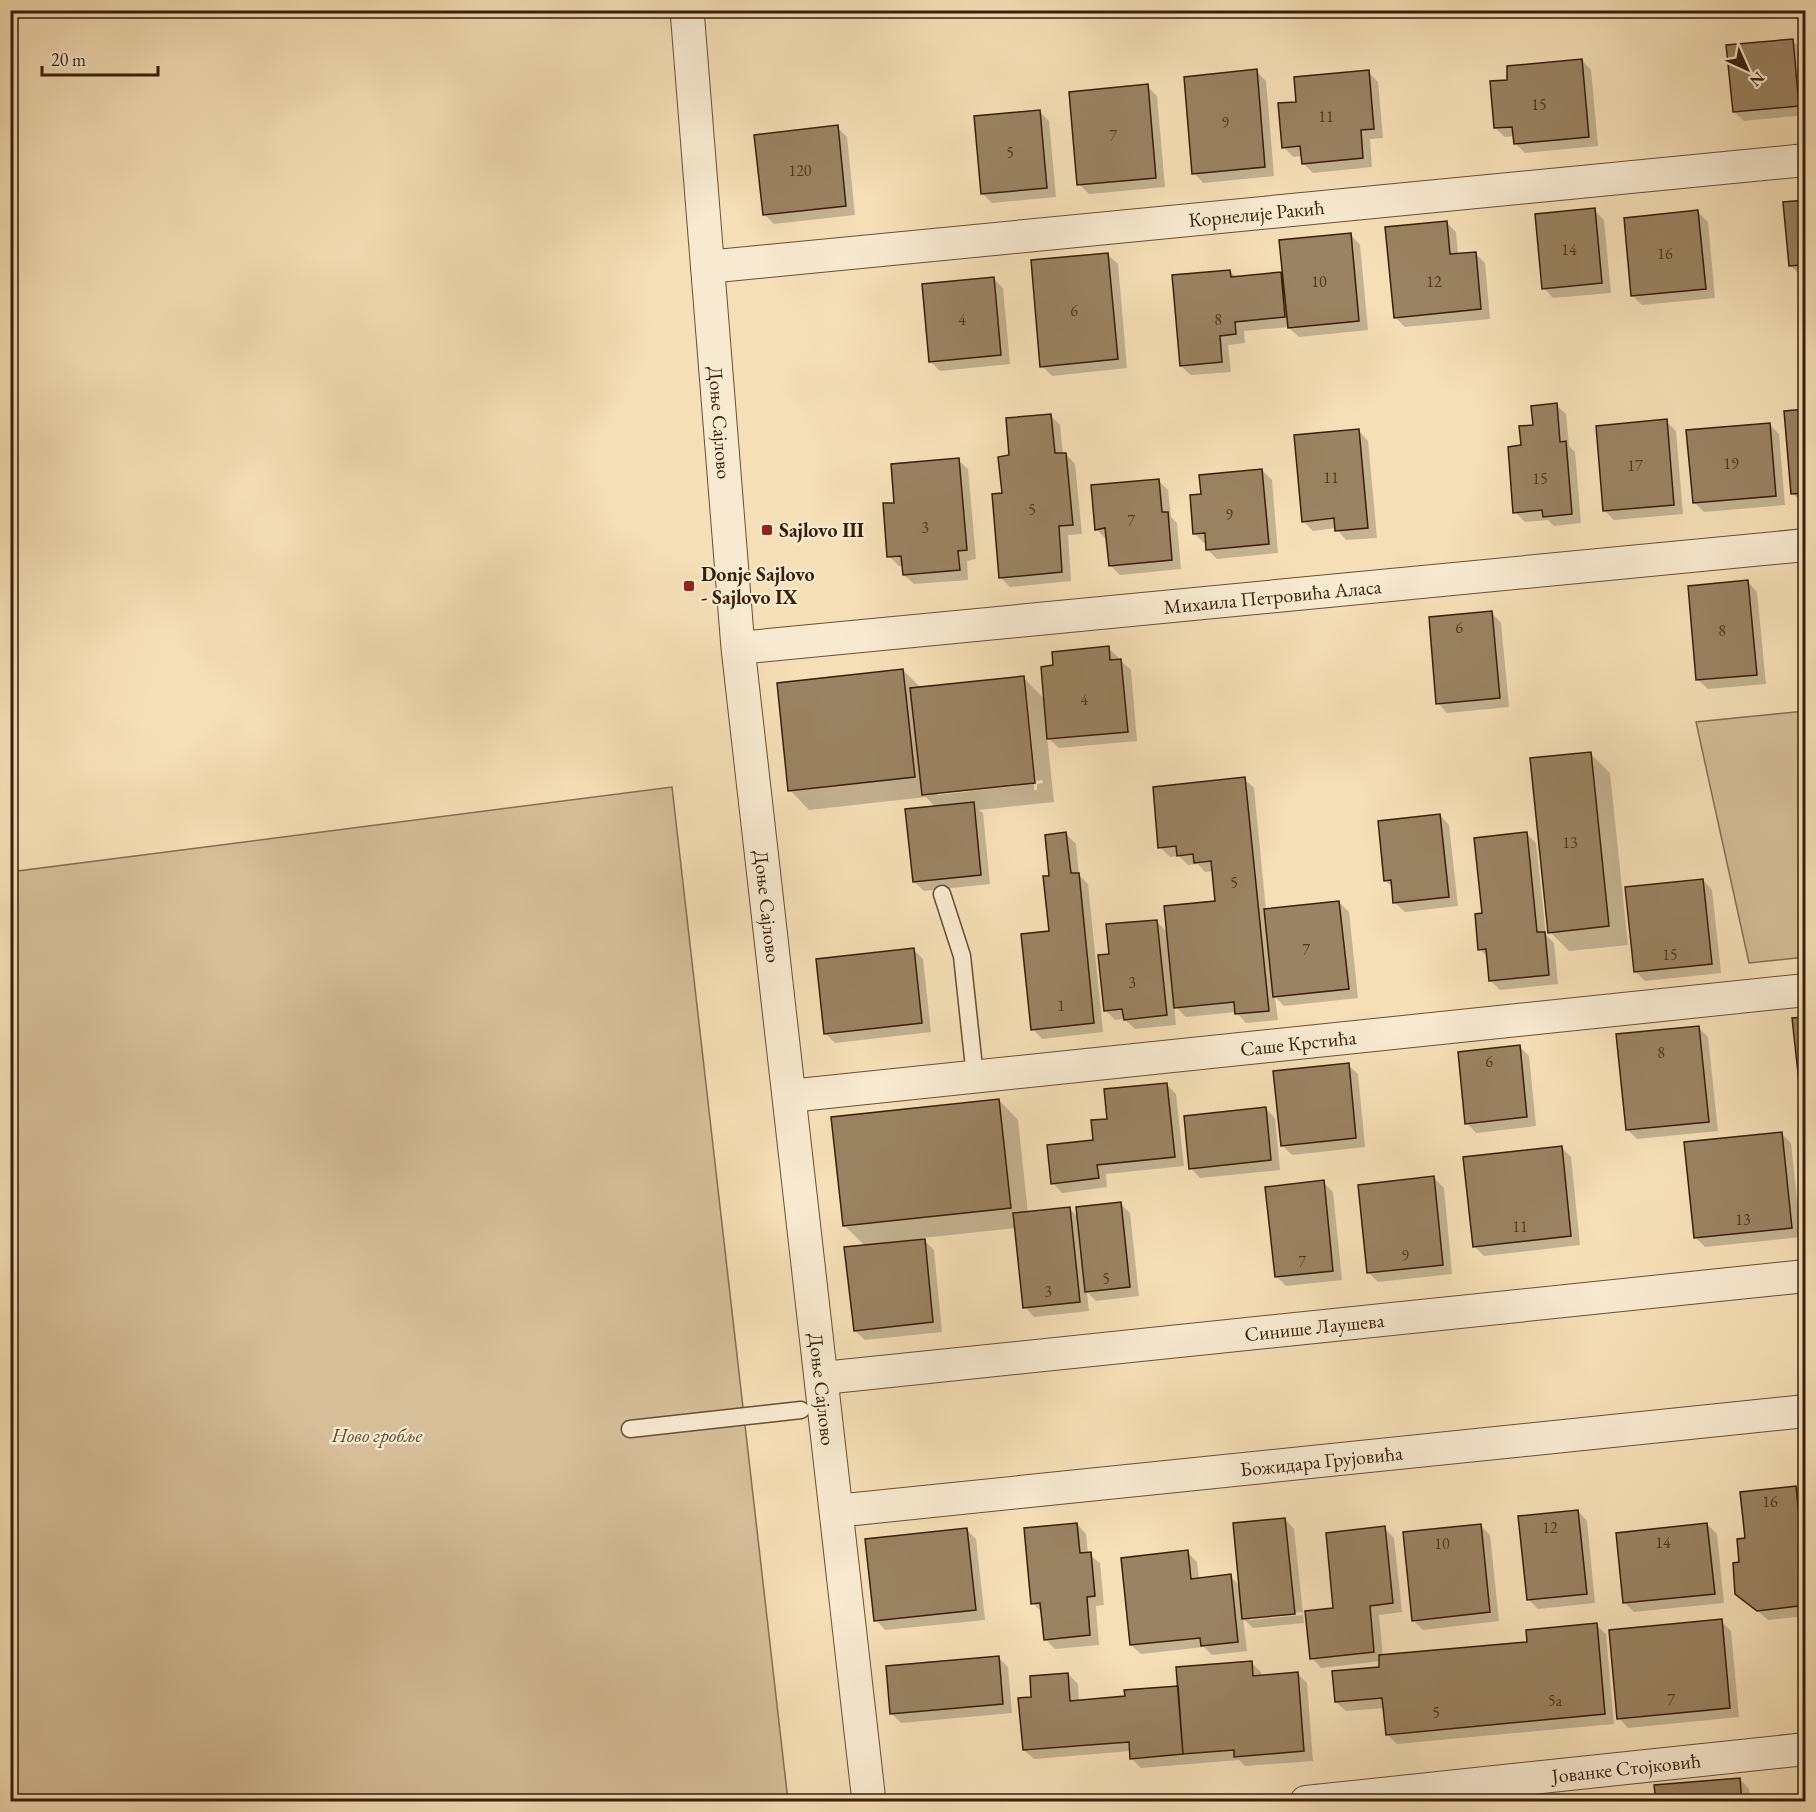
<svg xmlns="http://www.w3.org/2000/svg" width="1816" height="1812" font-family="'EB Garamond',serif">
<rect width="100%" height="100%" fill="#f5dfb6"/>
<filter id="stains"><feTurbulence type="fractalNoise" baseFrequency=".00333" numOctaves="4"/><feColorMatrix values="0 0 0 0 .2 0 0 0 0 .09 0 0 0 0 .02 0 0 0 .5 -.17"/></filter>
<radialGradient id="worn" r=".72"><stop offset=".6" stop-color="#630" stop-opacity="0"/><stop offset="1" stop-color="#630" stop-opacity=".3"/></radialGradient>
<!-- green -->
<path fill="#d5be98" stroke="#866e50" stroke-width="1.5" d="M1805,711V957L1749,963L1696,722Z
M672,787L788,1801H11L10,872Z"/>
<!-- shadow -->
<path fill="#0003" fill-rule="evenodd" d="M1792,40L1802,50L1806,115L1744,121L1734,112Z
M1582,60L1591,70L1598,146L1525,153L1515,143L1514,136L1505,137L1495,128L1509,81Z
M1256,71L1266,81L1274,176L1203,183L1194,173Z
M1368,72L1378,82L1383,138L1370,139L1372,167L1313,173L1303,163V156L1293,157L1284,147L1298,103Z
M1147,86L1157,96L1165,187L1089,194L1079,184Z
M1040,112L1049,121L1056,197L992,203L982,193Z
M837,127L847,137L855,215L774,224L764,214Z
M1806,202L1803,275H1800L1791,266Z
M1594,210L1604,220L1611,293L1553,298L1544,288Z
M1698,212L1708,222L1715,298L1642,305L1632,295Z
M1447,223L1456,232L1458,254L1475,253L1485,263L1490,319L1405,327L1395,317Z
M1351,235L1360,245L1368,330L1299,337L1288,327L1244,331L1245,343L1228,345L1231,372L1191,375L1181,366L1230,271L1237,278L1280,274L1284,278Z
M1108,255L1118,264L1127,368L1052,376L1042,366Z
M994,279L1003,288L1010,364L940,371L930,361Z
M1556,405L1566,414L1569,446L1575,452L1581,523L1554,526L1548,520L1525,522L1515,512L1523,447L1535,426Z
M1806,410V503H1803L1793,494Z
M1051,416L1060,425L1063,454H1066L1075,464L1082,534L1068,535L1071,581L1010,587L1000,577L1003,494L1011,457Z
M1666,421L1676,431L1683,514L1614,520L1605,511Z
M1769,424L1779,434L1785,505L1704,512L1695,503Z
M1359,431L1368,441L1377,538L1346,540L1336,528L1313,531L1303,521Z
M958,460L968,469L976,559L967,561L968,580L914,584L904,575L903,566H899L889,556L896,504Z
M1262,470L1272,480L1278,553L1217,559L1207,549V543H1204L1194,533L1202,495Z
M1158,480L1168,490L1171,517L1177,523L1181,569L1120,575L1110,565L1108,539H1106L1096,529Z
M1748,582L1757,592L1766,684L1708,689L1698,680Z
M1492,613L1501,623L1509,707L1447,713L1438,703Z
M1108,648L1118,657V661H1121L1131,670L1137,741L1059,748L1047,737L1054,802L979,810L983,813L990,884L924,891L914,882L936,808L926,797L809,810L790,790L903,670L921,688L1023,677L1045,700L1055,667ZM1024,696H1027L1036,781L1042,780L1043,783L1037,784V790H1034V784L938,795V792Z
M1591,754L1610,773L1628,945L1569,951L1550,932Z
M1244,779L1254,788L1266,910L1339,902L1349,912L1358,998L1284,1006L1275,997L1278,1020L1246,1023L1236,1012L1186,1017L1174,1005L1176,1025L1135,1029L1124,1019L1115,1020L1105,1010L1111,955L1156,921L1168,933L1217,902L1213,871L1205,872L1198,864L1188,865L1179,856L1170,857L1160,847Z
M1440,815L1449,825L1458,906L1405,912L1395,903L1393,888L1385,880Z
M1526,833L1536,843L1546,935L1554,943L1558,984L1500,990L1491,981L1488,958L1480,949L1484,914Z
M1066,834L1076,844L1079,875L1088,884L1103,1032L1042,1039L1033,1029Z
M1703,880L1712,890L1721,973L1645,981L1635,971Z
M914,950L923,959L931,1032L835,1043L825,1033Z
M1698,1027L1708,1037L1718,1131L1637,1139L1628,1130Z
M1519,1046L1529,1056L1536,1126L1476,1133L1467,1123Z
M1348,1065L1358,1074L1365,1147L1292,1155L1282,1145Z
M1166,1084L1176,1094L1184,1166L1106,1174L1107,1187L1062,1193L1053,1183L1094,1142L1109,1120Z
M999,1100L1018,1120L1028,1213L1070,1209L1078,1217L1121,1204L1130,1213L1139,1296L1096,1301L1087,1292L1089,1311L1034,1317L1025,1307L1016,1228L922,1238L934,1250L942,1332L865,1340L855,1331L866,1247L844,1225Z
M1265,1108L1275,1118L1280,1170L1200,1178L1191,1168Z
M1782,1134L1791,1143L1801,1237L1705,1247L1696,1238Z
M1562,1148L1571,1157L1580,1245L1484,1256L1474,1246Z
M1434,1178L1444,1188L1452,1274L1378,1282L1368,1272Z
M1323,1182L1333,1192L1342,1280L1286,1286L1276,1276Z
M1796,1487L1806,1497V1616L1768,1620L1737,1593L1741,1563Z
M1578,1511L1587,1521L1595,1603L1538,1609L1528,1599Z
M1285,1519L1294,1529L1304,1623L1253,1628L1243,1618L1247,1651L1212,1655L1204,1647L1141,1654L1131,1645L1187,1552L1197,1562L1199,1579L1230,1576L1240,1586ZM1302,1612L1303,1615L1250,1620V1617Z
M1077,1524L1086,1534L1088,1554L1100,1563L1104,1605L1096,1606L1099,1645L1055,1649L1046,1640L1043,1614L1033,1603Z
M1707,1524L1717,1534L1724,1603L1634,1612L1625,1603Z
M1481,1526L1490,1535L1499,1621L1423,1630L1413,1620Z
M1384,1528L1394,1538L1402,1612L1379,1615L1383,1657L1528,1643L1596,1625L1606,1634L1614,1724L1397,1744L1387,1734L1385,1708L1346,1711L1336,1702L1381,1668V1661L1321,1668L1312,1658L1335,1609Z
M967,1530L976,1539L985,1620L885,1630L876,1620Z
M1721,1621L1731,1631L1739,1717L1628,1728L1619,1718Z
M998,1657L1008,1667L1012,1713L901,1723L892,1714Z
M1251,1662L1261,1672V1676L1297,1673L1307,1683L1313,1761L1245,1766L1239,1760L1141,1768L1131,1758V1751L1034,1759L1024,1750L1033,1699L1068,1674L1078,1684L1079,1702L1126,1698L1179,1687Z
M1740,1779L1749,1789L1751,1802H1657Z"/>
<!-- building -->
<path fill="#9a8362" stroke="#371f08" stroke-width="1.5" d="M1793,39L1799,106L1733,112L1726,45Z
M1582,59L1589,137L1514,144L1512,127L1494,128L1490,81L1507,80V66Z
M1257,69L1265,167L1192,174L1184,77Z
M1369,70L1374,129L1361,130L1363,158L1302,164L1300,146L1282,148L1278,103L1296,102L1294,77Z
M1148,84L1156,178L1077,185L1069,92Z
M1040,110L1047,188L981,194L974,116Z
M838,125L846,206L763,215L754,135Z
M1806,200V314L1801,265L1789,266L1783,202Z
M1595,208L1602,283L1542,289L1535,214Z
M1698,210L1706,289L1631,296L1624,218Z
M1447,221L1450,254L1476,252L1481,309L1394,318L1385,227Z
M1351,233L1359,321L1288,328L1279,240Z
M1108,253L1118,359L1040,367L1031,260Z
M1230,270L1231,277L1281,272L1285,317L1235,322L1236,334L1220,336L1222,362L1180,366L1172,275Z
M994,277L1001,355L929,362L922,284Z
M1557,403L1560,442L1566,441L1572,514L1543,517L1542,510L1513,513L1508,447L1521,445L1519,426L1533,425L1531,406Z
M1806,409V493L1791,494L1784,411Z
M1051,414L1055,453H1066L1073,525L1059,526L1062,572L999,578L992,494L1002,493L998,457L1009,455L1006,418Z
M1667,419L1674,505L1603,511L1596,426Z
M1770,423L1776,496L1693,503L1686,430Z
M1359,429L1368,528L1335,531L1334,518L1302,522L1294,435Z
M959,458L967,550L958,551L960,570L903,575L901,556L887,557L883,503H894L891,464Z
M1262,469L1269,544L1206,550L1205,533L1193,534L1190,495L1201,494L1199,475Z
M1159,479L1162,512H1168L1172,560L1109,566L1105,528L1095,530L1091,485Z
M1748,580L1757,675L1696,680L1688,586Z
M1492,611L1500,698L1436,704L1429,617Z
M1109,646L1110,660L1121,659L1128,732L1047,739L1041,667L1053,665L1052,652Z
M903,669L915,777L788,791L777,683Z
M1024,676L1035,783L922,795L910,688Z
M1591,752L1609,926L1548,933L1530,758Z
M1245,777L1269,1011L1235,1014L1234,1002L1174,1008L1164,906L1215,901L1211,861L1194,863L1193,854L1177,856L1176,846L1158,848L1153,787Z
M974,802L981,875L913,882L905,809Z
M1440,814L1449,897L1393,903L1391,880L1384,881L1378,821Z
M1066,832L1071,873H1079L1094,1023L1031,1030L1021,934L1049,931L1043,876H1049L1045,835Z
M1527,832L1537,932H1545L1549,975L1489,981L1486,949L1478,950L1475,914L1482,913L1474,838Z
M1703,879L1712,964L1634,972L1625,887Z
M1339,901L1349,989L1273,997L1264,909Z
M1157,920L1167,1015L1124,1020L1122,1009L1104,1011L1098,955L1109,954L1106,924Z
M914,948L922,1023L824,1034L816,959Z
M1806,1017V1101H1801L1792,1018Z
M1699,1026L1709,1122L1626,1130L1616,1034Z
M1520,1045L1527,1117L1465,1124L1458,1052Z
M1349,1063L1356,1138L1281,1146L1273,1071Z
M1167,1083L1175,1157L1097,1165L1099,1178L1051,1184L1047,1145L1093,1140L1091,1120L1107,1119L1104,1089Z
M999,1099L1011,1208L843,1226L831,1117Z
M1266,1107L1271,1160L1189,1169L1184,1116Z
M1782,1132L1792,1228L1694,1238L1684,1142Z
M1562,1146L1571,1236L1473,1247L1463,1157Z
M1434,1176L1443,1265L1367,1273L1358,1185Z
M1324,1180L1333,1271L1275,1277L1265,1187Z
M1121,1202L1130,1287L1085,1292L1076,1207Z
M1070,1207L1080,1302L1023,1308L1013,1213Z
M925,1239L933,1322L854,1331L844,1247Z
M1796,1486L1800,1526L1806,1525V1605L1757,1611L1735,1594L1733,1563L1739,1562L1737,1539L1745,1538L1740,1492Z
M1578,1510L1587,1594L1527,1600L1518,1516Z
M1285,1518L1295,1614L1242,1619L1233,1523Z
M1077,1523L1080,1553L1091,1552L1095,1596L1087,1597L1090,1635L1044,1640L1040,1603L1031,1604L1024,1528Z
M1707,1523L1715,1594L1623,1603L1616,1533Z
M1481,1524L1490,1612L1412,1621L1403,1532Z
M1385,1526L1393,1603L1370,1606L1374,1652L1310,1659L1305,1611L1333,1608L1326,1533Z
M967,1528L976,1610L874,1621L865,1539Z
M1188,1550L1191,1579L1231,1574L1238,1642L1201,1646L1200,1638L1130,1645L1121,1558Z
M1722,1619L1730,1708L1617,1719L1609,1630Z
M1597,1623L1605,1714L1386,1735L1382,1698L1335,1702L1332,1671L1379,1667V1655L1527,1642L1526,1630Z
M999,1656L1003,1704L890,1714L886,1666Z
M1252,1661L1253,1676L1298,1672L1304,1751L1234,1757V1750L1183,1754L1176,1667Z
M1068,1673L1070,1701L1125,1696L1124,1690L1178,1686L1183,1754L1130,1759L1129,1742L1023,1750L1018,1698L1031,1697L1030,1676Z
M1740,1778L1742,1802H1656L1654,1785Z"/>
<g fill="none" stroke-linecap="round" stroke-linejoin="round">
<defs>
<path id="service" d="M942,894L962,956L975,1077
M630,1429L801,1410"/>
<g id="minor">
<path id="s1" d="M707,267L1806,160"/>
<path id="s2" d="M738,648L1806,545"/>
<path id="s3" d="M789,1096L1806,990"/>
<path id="s4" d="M823,1378L1806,1276"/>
<path id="s5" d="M836,1511L1806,1411"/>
<path id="s6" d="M1306,1802L1806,1749"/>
</g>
<g id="tertiary">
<path id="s7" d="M687,10L738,648L869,1802"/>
</g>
</defs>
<!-- service casing -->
<use href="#service" stroke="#664f34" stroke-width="19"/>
<!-- minor casing -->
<use href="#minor" stroke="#664f34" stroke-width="34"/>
<!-- tertiary casing -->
<use href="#tertiary" stroke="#664f34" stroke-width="35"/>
<!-- service -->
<use href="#service" stroke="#f8ead0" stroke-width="16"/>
<!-- minor -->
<use href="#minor" stroke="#f8ead0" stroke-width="32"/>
<!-- tertiary -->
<use href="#tertiary" stroke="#f8ead0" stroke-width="33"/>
</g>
<!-- markers -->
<g fill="#8f2418" stroke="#f8ead0" stroke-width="2">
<rect x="761" y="524" width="12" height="12" rx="3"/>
<rect x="683" y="580" width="12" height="12" rx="3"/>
</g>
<g text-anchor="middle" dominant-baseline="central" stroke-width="4.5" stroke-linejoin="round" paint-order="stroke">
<!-- number labels -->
<g font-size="16" fill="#50381e">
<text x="1539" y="104">15</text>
<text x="1326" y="116">11</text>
<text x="1225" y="122">9</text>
<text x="1113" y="135">7</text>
<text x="1010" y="152">5</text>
<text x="800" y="170">120</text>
<text x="1569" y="249">14</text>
<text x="1665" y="253">16</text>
<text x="1319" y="281">10</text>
<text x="1434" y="281">12</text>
<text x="1074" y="310">6</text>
<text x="962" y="319">4</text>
<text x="1218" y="319">8</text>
<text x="1731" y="463">19</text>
<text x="1635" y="465">17</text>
<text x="1331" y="477">11</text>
<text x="1540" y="478">15</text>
<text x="1032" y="509">5</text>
<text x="1229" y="514">9</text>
<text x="1131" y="520">7</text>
<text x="925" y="527">3</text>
<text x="1459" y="627">6</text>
<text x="1722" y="630">8</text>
<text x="1084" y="699">4</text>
<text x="1570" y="842">13</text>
<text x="1234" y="882">5</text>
<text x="1306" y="949">7</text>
<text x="1670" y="954">15</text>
<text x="1132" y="982">3</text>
<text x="1061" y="1005">1</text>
<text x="1661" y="1052">8</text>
<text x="1489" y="1061">6</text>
<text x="1743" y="1219">13</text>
<text x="1520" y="1226">11</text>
<text x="1405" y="1255">9</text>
<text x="1302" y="1261">7</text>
<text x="1106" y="1278">5</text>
<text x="1048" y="1291">3</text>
<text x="1770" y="1501">16</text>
<text x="1550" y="1527">12</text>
<text x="1663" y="1542">14</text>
<text x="1442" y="1543">10</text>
<text x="1671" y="1699">7</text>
<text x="1555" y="1700">5a</text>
<text x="1436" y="1712">5</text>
</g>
<!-- street labels -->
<g font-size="20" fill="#371f08" stroke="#f8ead0">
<text stroke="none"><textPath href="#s1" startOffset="552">Корнелије Ракић</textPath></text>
<text stroke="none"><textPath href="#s7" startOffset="414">Доње Сајлово</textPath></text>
<text stroke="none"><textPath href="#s2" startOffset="537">Михаила Петровића Аласа</textPath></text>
<text stroke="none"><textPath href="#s7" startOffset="900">Доње Сајлово</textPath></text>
<text stroke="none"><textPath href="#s3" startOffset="512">Саше Крстића</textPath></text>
<text stroke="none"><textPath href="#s4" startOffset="494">Синише Лаушева</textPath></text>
<text stroke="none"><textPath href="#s7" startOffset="1386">Доње Сајлово</textPath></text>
<text stroke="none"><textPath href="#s5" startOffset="488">Божидара Грујовића</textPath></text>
<text stroke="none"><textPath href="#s6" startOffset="322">Јованке Стојковић</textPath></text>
</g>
<!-- poi labels -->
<g font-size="20" font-weight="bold" fill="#371f08" stroke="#f8ead0" text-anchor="start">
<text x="779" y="530">Sajlovo III</text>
<text x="701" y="574">Donje Sajlovo<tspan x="701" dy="23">- Sajlovo IX</tspan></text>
</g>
<!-- park labels -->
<g font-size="20" font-style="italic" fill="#5e472c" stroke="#f8ead0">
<text x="377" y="1435">Ново гробље</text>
</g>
</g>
<!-- margin -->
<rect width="1816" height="1812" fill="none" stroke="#f5dfb6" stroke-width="36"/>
<rect x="12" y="12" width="1792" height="1788" fill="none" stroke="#371f08" stroke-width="3"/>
<rect x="18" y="18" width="1780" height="1776" fill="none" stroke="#371f08" stroke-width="1.5"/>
<!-- north arrow -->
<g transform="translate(1747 69) rotate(135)" stroke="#f8ead0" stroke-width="4.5" paint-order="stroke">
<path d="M0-4.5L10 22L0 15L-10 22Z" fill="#371f08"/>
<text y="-9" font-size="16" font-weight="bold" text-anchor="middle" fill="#371f08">N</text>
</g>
<!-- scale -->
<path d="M42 66v9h116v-9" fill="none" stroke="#371f08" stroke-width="3"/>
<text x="51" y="66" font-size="18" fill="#371f08" stroke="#f8ead0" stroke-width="4.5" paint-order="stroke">20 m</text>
<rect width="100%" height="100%" filter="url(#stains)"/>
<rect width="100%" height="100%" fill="url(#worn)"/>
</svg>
